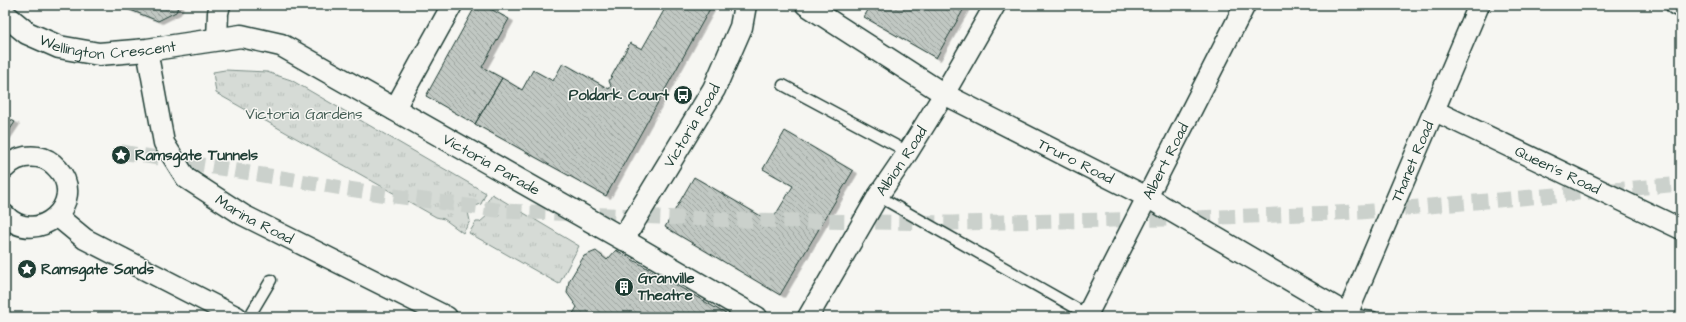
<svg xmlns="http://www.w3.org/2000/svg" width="1686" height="322" font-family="'Architects Daughter',sans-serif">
<defs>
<pattern id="park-tufts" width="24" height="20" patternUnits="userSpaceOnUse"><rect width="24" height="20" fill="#d6dbd6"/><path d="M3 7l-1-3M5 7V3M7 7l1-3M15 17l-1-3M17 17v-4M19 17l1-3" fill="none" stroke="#b7bdb8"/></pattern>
<pattern id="building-back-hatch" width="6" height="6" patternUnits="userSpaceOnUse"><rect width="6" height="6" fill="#c1c8c3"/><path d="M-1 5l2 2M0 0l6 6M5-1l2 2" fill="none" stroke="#9ca49f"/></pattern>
<filter id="shadow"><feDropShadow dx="4.5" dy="2.5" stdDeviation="0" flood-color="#0004"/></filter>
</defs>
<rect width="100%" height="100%" fill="#f6f6f2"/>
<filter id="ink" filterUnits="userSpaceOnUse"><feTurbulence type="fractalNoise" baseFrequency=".025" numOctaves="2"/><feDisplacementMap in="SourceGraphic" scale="8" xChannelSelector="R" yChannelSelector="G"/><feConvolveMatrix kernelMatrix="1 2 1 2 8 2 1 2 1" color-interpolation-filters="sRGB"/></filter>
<g filter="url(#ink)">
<!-- park -->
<path fill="url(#park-tufts)" stroke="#7a8c85" d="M225,70L267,72L291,80L486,193L481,204L470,208L468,212L470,221L463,233L444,219L436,217L216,93L213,72Z
M492,194L579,246L559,284L469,233L476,222H480L488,215V209L485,205Z"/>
<!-- building -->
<path fill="url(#building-back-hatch)" stroke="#1f3d34" filter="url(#shadow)" d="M118,5H179L176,12L158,21Z
M476,5H483L509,19L482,67L502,78L475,124L426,96Z
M667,5H712L606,196L475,124L502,78L522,90L533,70L553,81L563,63L609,89L611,86L609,81L630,43L642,49Z
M871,5H966L936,58L864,17Z
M5,117L15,122L5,137Z
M785,131L853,171L780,295L665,227L694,177L771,222L793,186L763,169Z
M616,250L731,317H571L577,307L567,293L569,281L584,256L596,251L607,260Z"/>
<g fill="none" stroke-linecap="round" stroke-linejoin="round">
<!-- pedestrian-tunnel -->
<path stroke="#cbd1cc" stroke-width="15" stroke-dasharray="15 8" stroke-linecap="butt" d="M121,152L380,194L504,211L736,220L952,223L1167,219L1360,212L1681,184"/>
<defs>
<path id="service" d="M783,85L908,152
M878,196L1088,315
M1347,314L1373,317
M249,317L271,280"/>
<g id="minor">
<path id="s1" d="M806,5L944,94L1147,197L1347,314"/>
<path d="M1676,5L1681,7"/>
<path d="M217,40L218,13L220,5"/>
<path id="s2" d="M147,50L164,143L186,178L243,215L447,317"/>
<path d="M394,110L452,5"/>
<path id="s3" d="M1435,111L1681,229"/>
<path d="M5,168C13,159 25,155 38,157C46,158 53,163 58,169C88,202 37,249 5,215"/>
<path d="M57,216L85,239L237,317"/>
<path d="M623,239L757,317"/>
<path id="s4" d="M808,317L878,196L908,152L944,94L995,5"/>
<path id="s5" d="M1086,317L1245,5"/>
<path id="s6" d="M1346,317L1479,5"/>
</g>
<g id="secondary">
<path id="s7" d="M5,15L27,33L59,47L99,54L147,50L241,36L281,45L623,239L714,89L741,27L745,5"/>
</g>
</defs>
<!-- service casing -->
<use href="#service" stroke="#1f3d34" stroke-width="13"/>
<!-- minor casing -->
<use href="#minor" stroke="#1f3d34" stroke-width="23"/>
<!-- secondary casing -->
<use href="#secondary" stroke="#1f3d34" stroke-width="25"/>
<!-- service -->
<use href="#service" stroke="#f6f6f2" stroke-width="10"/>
<!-- minor -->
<use href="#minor" stroke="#f6f6f2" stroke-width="20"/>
<!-- secondary -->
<use href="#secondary" stroke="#f6f6f2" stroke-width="22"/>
</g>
</g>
<!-- icons -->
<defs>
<symbol id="bus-disc" viewBox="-11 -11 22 22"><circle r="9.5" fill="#1f3d34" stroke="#f6f6f2"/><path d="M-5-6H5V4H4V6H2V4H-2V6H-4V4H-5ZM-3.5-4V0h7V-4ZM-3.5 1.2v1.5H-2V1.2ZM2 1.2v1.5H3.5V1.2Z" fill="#fff"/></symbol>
<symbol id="sight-disc" viewBox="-11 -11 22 22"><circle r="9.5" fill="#1f3d34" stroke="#f6f6f2"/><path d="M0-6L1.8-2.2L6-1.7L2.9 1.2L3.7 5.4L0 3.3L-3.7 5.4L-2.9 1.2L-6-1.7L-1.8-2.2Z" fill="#fff"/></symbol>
<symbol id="building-disc" viewBox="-11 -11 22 22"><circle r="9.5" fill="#1f3d34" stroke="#f6f6f2"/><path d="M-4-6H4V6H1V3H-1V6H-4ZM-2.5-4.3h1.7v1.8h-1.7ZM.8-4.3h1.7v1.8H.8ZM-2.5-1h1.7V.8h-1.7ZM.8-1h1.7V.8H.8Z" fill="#fff"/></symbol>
</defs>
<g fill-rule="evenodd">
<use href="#bus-disc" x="672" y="84" width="22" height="22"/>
<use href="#sight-disc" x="110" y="144" width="22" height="22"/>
<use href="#sight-disc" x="16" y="258" width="22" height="22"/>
<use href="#building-disc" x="613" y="276" width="22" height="22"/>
</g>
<g text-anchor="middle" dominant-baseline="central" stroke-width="3" stroke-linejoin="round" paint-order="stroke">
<!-- street labels -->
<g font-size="15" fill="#1f3d34" stroke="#f6f6f2">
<text stroke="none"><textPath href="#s7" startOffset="112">Wellington Crescent</textPath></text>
<text stroke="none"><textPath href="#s7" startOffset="814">Victoria Road</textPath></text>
<text stroke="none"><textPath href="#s4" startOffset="182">Albion Road</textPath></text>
<text stroke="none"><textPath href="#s1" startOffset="312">Truro Road</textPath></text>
<text stroke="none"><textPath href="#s5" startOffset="175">Albert Road</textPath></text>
<text stroke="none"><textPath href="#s6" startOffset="169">Thanet Road</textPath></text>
<text stroke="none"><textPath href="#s7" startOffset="530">Victoria Parade</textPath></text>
<text stroke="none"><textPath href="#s3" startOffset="136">Queen's Road</textPath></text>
<text stroke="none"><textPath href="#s2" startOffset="216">Marina Road</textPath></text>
</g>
<!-- poi labels -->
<g font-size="15" font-weight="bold" fill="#1f3d34" stroke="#f6f6f2" text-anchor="start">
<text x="669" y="95" text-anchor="end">Poldark Court</text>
<text x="135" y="155">Ramsgate Tunnels</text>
<text x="41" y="269">Ramsgate Sands</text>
<text x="638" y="278">Granville<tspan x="638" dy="17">Theatre</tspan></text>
</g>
<!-- park labels -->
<g font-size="15" fill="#445d54" stroke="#f6f6f2">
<text x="304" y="114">Victoria Gardens</text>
</g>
</g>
<!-- margin -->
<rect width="1686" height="322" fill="none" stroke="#f6f6f2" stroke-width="20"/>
<rect x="10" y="10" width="1666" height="302" fill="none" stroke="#1f3d34" stroke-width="1.5" filter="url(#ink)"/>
</svg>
